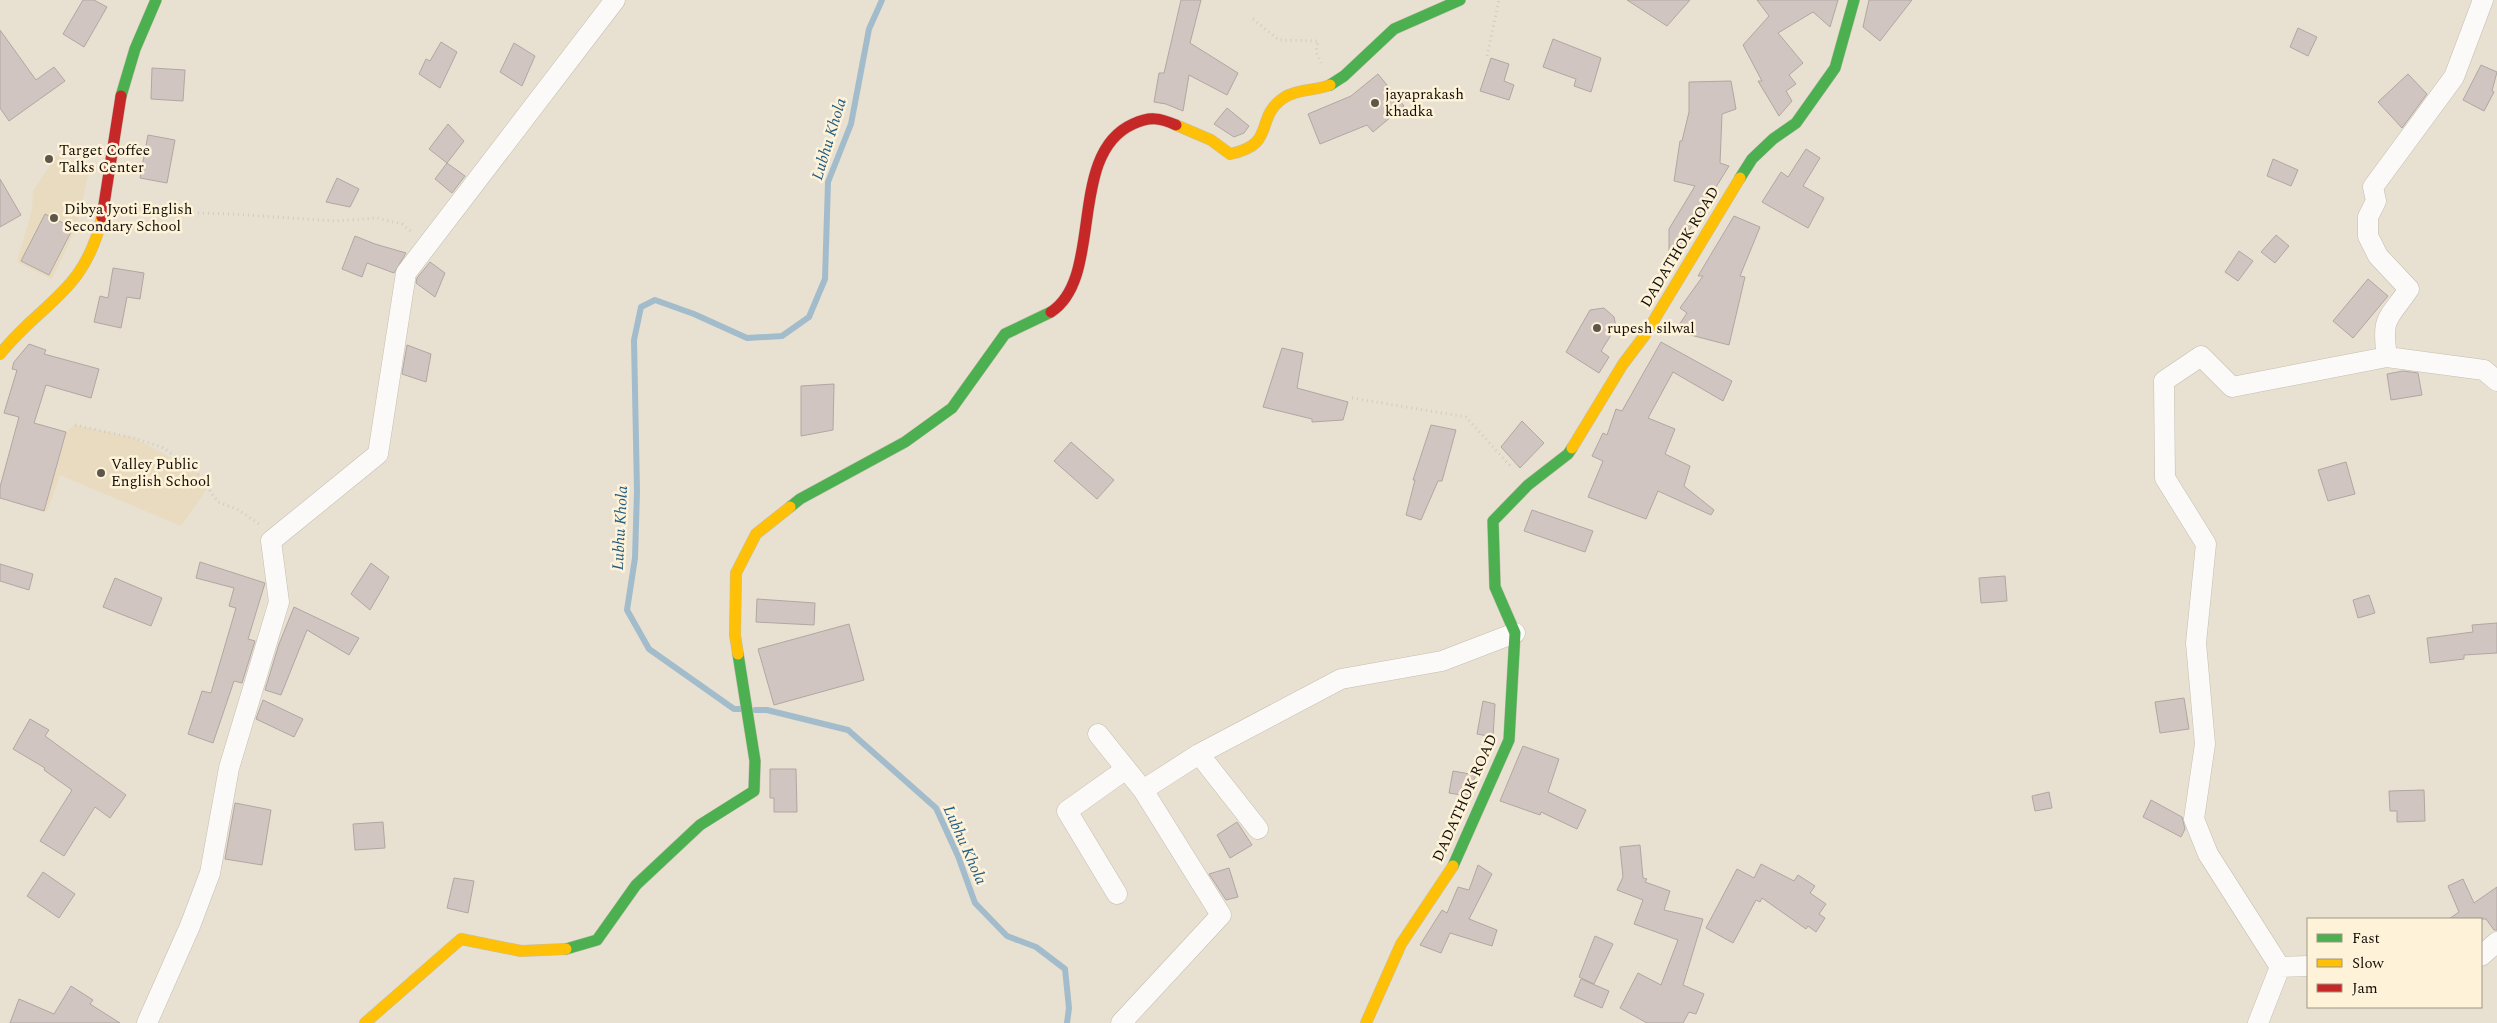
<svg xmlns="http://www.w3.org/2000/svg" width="2497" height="1023" font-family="Spectral,serif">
<rect width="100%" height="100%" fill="#e8e0d0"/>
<!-- built -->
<path fill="#e9dbbf" d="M57,155L89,171L77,226L52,279L17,262L32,210L33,191Z
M19,419L66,432L75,425L134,438L196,471L208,487L181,526L60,475L47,511L0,498V487Z"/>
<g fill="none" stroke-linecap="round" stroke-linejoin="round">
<!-- stream -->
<path stroke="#a3bccc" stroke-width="6" d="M743,709H734L649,649L627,610L635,558L637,491L634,340L641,307L655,300L694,314L747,338L782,336L809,317L825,279L828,182L851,124L869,29L882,0
M755,710H767L848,730L936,808L958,856L975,903L1007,936L1036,947L1065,969L1069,1008L1067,1023"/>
</g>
<!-- building -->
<path fill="#d1c5c2" stroke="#b1a7a2" d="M83,0H94L107,7L84,47L63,34Z
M1181,0H1201L1190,43L1238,73L1227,95L1189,75L1183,111L1166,104L1154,102L1159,73H1164Z
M1627,0H1690L1667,26Z
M1757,0H1838L1830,27L1813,12L1778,33L1803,63L1789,75L1796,84L1786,91L1792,101L1779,116L1758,81H1762L1743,45L1769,16Z
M1869,0H1912L1880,41L1863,27Z
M2298,28L2317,37L2308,56L2290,47Z
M0,30L36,80L54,67L65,81L9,121L0,108Z
M1553,39L1601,58L1591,92L1574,86L1576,79L1543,67Z
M441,42L457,52L440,88L419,74L426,59L430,61Z
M514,43L535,56L522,86L500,72Z
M1491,58L1509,64L1504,81L1514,85L1509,100L1480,91Z
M2481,65L2497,72L2492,91L2494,92L2484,111L2463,100Z
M152,68L185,70L183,101L151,99Z
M1378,74L1404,106L1373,132L1367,125L1320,144L1308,114L1351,96Z
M2408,74L2427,94L2402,128L2378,102Z
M1731,81L1736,109L1722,114L1720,163L1729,166L1669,263V229L1695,186L1674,181L1680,141H1682L1689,112V82Z
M1227,108L1249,126L1244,133L1234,137L1214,124Z
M448,124L464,141L447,163L429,149Z
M148,135L175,140L167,183L140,178Z
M1806,149L1820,158L1803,186L1824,198L1808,228L1762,202L1781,172L1788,177Z
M2273,159L2298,170L2291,186L2267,176Z
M447,163L465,176L452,193L435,179Z
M337,178L359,189L350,207L326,202Z
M0,179L21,215L0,227Z
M45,214L73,228L49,275L21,261Z
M1734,216L1760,227L1740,276L1745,277L1729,345L1675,331L1687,313L1680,308L1703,276H1698Z
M2276,235L2289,246L2275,263L2261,252Z
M355,236L375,244L406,253L394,273L367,263L362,277L342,269Z
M2239,251L2253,261L2238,281L2225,272Z
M430,262L445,273L435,297L416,283L417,278Z
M113,268L144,273L140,299L127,297L121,328L94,322L100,296L108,298Z
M2368,279L2388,296L2353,338L2333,321Z
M1604,308L1614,317L1616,327L1601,351L1609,357L1599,373L1566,352L1590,310Z
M1661,342L1732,381L1723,401L1673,372L1648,418L1675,429L1665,454L1690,466L1684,486L1714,510L1711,515L1658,491L1646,519L1588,497L1603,461L1592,456L1603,433L1607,435L1616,409L1622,411Z
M29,344L46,350L44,354L99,369L91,398L46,385L34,423L66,432L44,511L0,498V487L19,417L4,413L17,370L12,369L14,362Z
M407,345L431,354L426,382L402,374Z
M1282,348L1303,353L1297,388L1348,402L1343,420L1312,422V419L1263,407Z
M2403,371L2418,373L2422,395L2391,400L2387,374Z
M834,384L833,430L801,436V386Z
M1522,421L1544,443L1520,468L1501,447Z
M1431,425L1456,430L1442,481H1438L1421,520L1406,515L1415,480H1413Z
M1071,442L1114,480L1097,499L1054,461Z
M2346,462L2355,494L2328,501L2318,470Z
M1532,510L1593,531L1585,552L1524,531Z
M200,562L265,583L248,639L255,641L242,683L234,681L213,743L188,734L202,691L211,693L236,608L229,606L234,588L196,578Z
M371,563L389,577L370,610L351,594Z
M0,564L33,574L29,590L0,581Z
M2005,576L2007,601L1981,603L1979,578Z
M115,578L162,598L151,626L103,607Z
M2369,595L2375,613L2358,618L2353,600Z
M757,599L815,603L814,625L756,622Z
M294,607L359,638L349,655L307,630L281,695L265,690L279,644Z
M2497,623V653L2464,655V659L2430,663L2427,638L2473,632L2472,625Z
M849,624L864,680L774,705L758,649Z
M2184,698L2189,729L2160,733L2155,702Z
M263,700L303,719L294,737L256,719Z
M1483,701L1495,704L1493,737L1477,734Z
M30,719L49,730L45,736L126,795L110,818L95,807L64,856L40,841L72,790L44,770L45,768L13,749Z
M1523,746L1559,759L1548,792L1586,810L1577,829L1541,812L1540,815L1500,801Z
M770,769H796L797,812H774V798H770Z
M1453,771L1476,775L1467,796L1449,793Z
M2424,790L2425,821L2397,822V811H2390L2389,791Z
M2049,792L2052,808L2035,811L2032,796Z
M2151,800L2182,817L2185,829L2181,837L2143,817Z
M235,803L271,810L262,865L225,859Z
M383,822L385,848L355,850L353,824Z
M1237,822L1252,845L1230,858L1217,835Z
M1640,845L1643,878L1647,879L1645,882L1670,891L1664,910L1703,919L1683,985L1704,994L1696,1014L1689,1012L1683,1023H1647L1620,1008L1638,973L1661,985L1678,940L1634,924L1643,900L1617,890L1623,877L1620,847Z
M1761,864L1794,881L1798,875L1815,886L1810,893L1826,904L1819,914L1825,918L1816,932L1808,926L1806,929L1762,898L1760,902L1756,900L1733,943L1706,928L1737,869L1754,878Z
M1478,865L1492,874L1469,919L1497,930L1492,946L1450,933L1441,953L1420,945L1442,910L1447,913L1458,887L1469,890Z
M1229,868L1238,897L1226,900L1209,874Z
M43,872L75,894L59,918L27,896Z
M454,878L474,881L468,913L447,908Z
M2463,879L2474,903L2497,887V930H2494L2486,919H2449L2459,912L2448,886Z
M1595,936L1613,944L1594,984L1579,977Z
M1581,979L1609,991L1602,1008L1574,996Z
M71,986L93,1000L90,1004L120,1023H10L19,999L54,1014Z"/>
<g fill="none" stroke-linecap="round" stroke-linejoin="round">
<defs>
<path id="street" d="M2387,357C2381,316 2388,320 2409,289L2378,256L2368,236V217L2376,201L2373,187L2454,77L2483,0
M1098,734L1143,790L1221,915L1121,1023
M1199,754L1258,829
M1143,790L1199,754L1341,679L1442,661L1515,633
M1117,894L1067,811L1126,769
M2481,956L2497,942
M2280,967L2208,854L2194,819L2205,744L2196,643L2206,544L2165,478L2164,381L2201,356L2232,387L2387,357L2484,370L2497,381
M147,1023L190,926L210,873L229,768L279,602L271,541L378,454L406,273L615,0
M2258,1023L2280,967L2308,966"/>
<path id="fast" d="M1330,85L1344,76L1394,29L1460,0
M121,96L135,49L156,0
M1740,178L1752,159L1773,139L1796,123L1835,68L1854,0
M790,507L800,499L905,442L952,408L1005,334L1051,312
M1453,866L1509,740L1515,633L1495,587L1493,521L1528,485L1568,454L1572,448
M566,949L597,940L636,885L700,825L754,791L755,761L738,654"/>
<path id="slow" d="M1176,125L1211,140L1230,154C1277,144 1254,120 1282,99C1295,89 1315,91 1330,85
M0,354C43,301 85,292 102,217
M1572,448L1623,364L1645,335L1740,178
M738,654L735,635L736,573L756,534L790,507
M365,1023L461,939L521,951L566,949
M1366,1023L1401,944L1453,866"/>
<path id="jam" d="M102,217L121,96
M1051,312C1105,277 1066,154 1133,124C1150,116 1160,118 1176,125"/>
</defs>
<!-- street casing -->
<use href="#street" stroke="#c4beb0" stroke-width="21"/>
<!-- fast casing -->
<use href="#fast" stroke="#c4beb0" stroke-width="12"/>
<!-- slow casing -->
<use href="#slow" stroke="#c4beb0" stroke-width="12"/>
<!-- jam casing -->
<use href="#jam" stroke="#c4beb0" stroke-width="12"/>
<!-- path -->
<path stroke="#ceccc7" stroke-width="3" stroke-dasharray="1 4" stroke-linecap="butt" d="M1253,19L1279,40L1318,41L1316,52L1321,63
M1487,56L1499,0
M128,211L232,214L335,221L377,218L402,224L412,232
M1352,398L1466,417L1512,468
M75,425L134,438L162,447L196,471L218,502L237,509L259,524"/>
<!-- street -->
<use href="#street" stroke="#fcfaf8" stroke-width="20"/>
<!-- fast -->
<use href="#fast" stroke="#4caf50" stroke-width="11"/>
<!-- slow -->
<use href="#slow" stroke="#ffc107" stroke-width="11"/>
<!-- jam -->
<use href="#jam" stroke="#c62828" stroke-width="11"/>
</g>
<!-- markers -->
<g fill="#5d574b" stroke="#fef2d9" stroke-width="2">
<circle cx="1375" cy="103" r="5"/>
<circle cx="49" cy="159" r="5"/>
<circle cx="54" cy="218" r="5"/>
<circle cx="1597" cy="328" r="5"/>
<circle cx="101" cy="473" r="5"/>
</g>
<g text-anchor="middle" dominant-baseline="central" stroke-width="5" stroke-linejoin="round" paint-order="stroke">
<!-- poi labels -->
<g font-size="15" fill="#120d04" stroke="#fef2d9" text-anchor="start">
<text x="1385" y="94">jayaprakash<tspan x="1385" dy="17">khadka</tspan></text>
<text x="59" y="150">Target Coffee<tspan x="59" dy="17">Talks Center</tspan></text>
<text x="64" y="209">Dibya Jyoti English<tspan x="64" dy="17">Secondary School</tspan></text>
<text x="1607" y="328">rupesh silwal</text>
<text x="111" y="464">Valley Public<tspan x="111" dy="17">English School</tspan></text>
</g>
<!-- street labels -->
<g font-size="15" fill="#120d04" stroke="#fef2d9">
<text transform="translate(1680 247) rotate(-59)">DADATHOK ROAD</text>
<text transform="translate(1465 798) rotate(-66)">DADATHOK ROAD</text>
</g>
<!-- water labels -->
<g font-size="16" font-style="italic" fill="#1f5c84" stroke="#fef2d9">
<text transform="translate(829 139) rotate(-73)">Lubhu Khola</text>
<text transform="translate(620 528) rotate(-87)">Lubhu Khola</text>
<text transform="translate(965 845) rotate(66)">Lubhu Khola</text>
</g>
</g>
<!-- legend -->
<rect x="2307" y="918" width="175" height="90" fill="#fef2d9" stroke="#a09684"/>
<rect x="2317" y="934" width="25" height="8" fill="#4caf50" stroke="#a09684"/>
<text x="2352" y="943" font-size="15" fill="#120d04">Fast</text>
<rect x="2317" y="959" width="25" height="8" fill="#ffc107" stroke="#a09684"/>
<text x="2352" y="968" font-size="15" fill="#120d04">Slow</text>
<rect x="2317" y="984" width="25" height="8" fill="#c62828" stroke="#a09684"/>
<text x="2352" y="993" font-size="15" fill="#120d04">Jam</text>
</svg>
